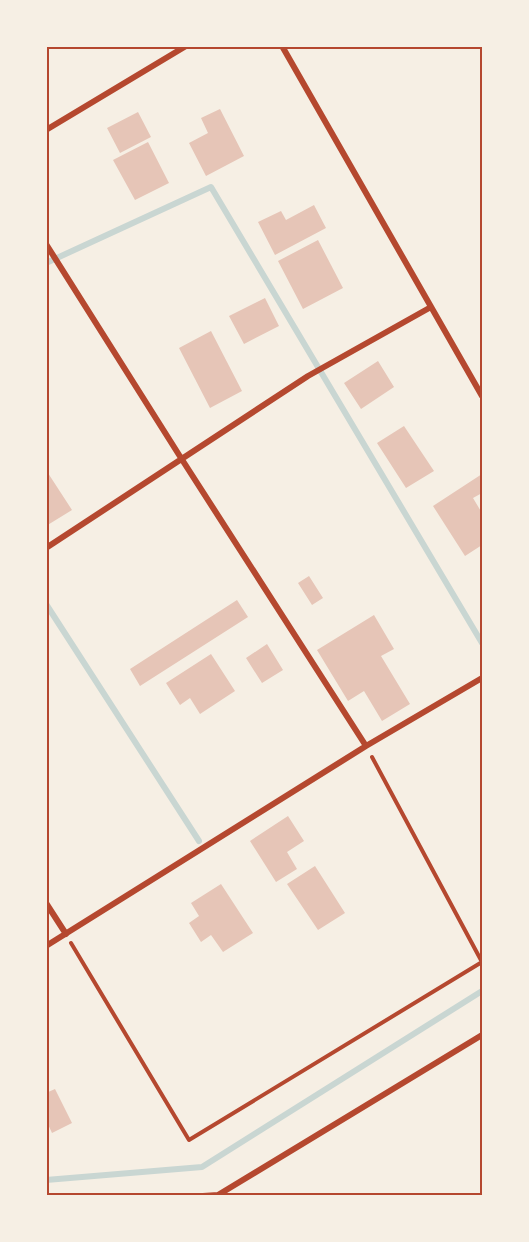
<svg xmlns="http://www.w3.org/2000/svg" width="529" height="1242" font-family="'Work Sans',sans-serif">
<rect width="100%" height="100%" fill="#f6efe4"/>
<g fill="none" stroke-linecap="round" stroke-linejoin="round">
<!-- stream -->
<path stroke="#c9d6d2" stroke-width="6" d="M46,263L211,187L482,643
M46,604L199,841
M46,1180L202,1167L482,991"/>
</g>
<!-- building -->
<path fill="#e6c5b7" d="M220,109L244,156L206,176L189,143L208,133L201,118Z
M138,112L151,137L120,153L107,128Z
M148,142L169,183L135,200L113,160Z
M314,205L326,228L275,255L258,222L281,211L286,220Z
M318,240L343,288L303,309L278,261Z
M265,298L279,326L244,344L229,316Z
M211,331L242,391L210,408L179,348Z
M378,361L394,387L361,409L344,383Z
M404,426L434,471L406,488L377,443Z
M46,470L72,510L46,526Z
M482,474V493L473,498L482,513V545L465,556L433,506Z
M309,576L323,598L312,605L298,583Z
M237,600L248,617L140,686L130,669Z
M374,615L394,649L381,656L410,704L382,721L364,691L348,701L317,650Z
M267,644L283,670L262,683L246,658Z
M211,654L235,691L200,714L190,698L180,705L166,683Z
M288,816L304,841L287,852L297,869L276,882L250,841Z
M315,866L345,913L318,930L287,884Z
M221,884L253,933L223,952L211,935L201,942L189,923L199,916L191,903Z
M55,1089L72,1123L52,1133L46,1120V1093Z"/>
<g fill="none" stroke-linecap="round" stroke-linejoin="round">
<!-- path -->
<path stroke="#b5482f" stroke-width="4" d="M372,757L482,962
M71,943L189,1140L482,962"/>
<!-- minor -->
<path stroke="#b5482f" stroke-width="6" d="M282,46L482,396
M46,130L186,46
M46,244L181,458L366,746
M46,548L308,376L431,307
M46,903L66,934
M46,946L366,746L482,678
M203,1196L218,1195L482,1035"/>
</g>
<!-- border -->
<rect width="529" height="1242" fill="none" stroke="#f6efe4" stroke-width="96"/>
<rect x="48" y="48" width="433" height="1146" fill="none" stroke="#b5482f" stroke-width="2"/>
</svg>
